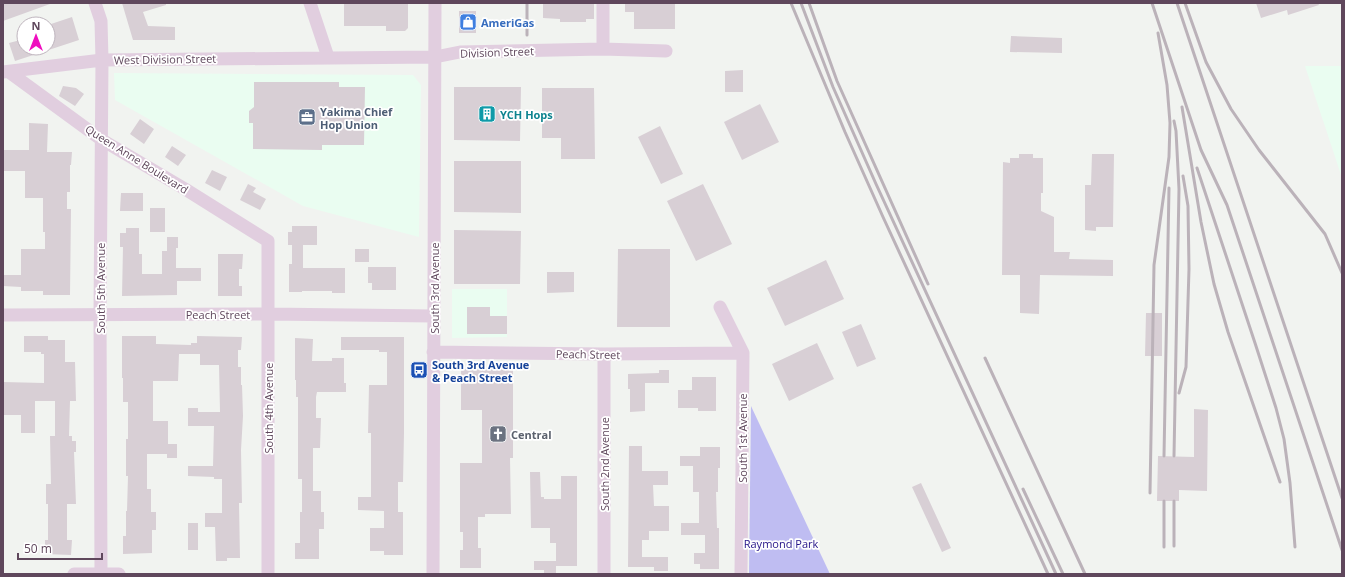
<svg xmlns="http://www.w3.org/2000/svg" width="1345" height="577" font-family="'Open Sans',sans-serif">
<rect width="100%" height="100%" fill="#f1f3f0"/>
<!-- commercial -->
<path fill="#eafdf1" d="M1305,66H1342V178Z
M114,73L413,75L421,85L419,237L303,206L115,100Z
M452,289H507V337L452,338Z"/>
<!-- green -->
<path fill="#bfbdf2" d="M751,406L830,574H749Z"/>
<!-- building -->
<path fill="#d8cfd5" d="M3,3H50V4L3,21Z
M122,3H166V5L143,12L148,26L175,27V40H133Z
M344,3H408V28L405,31H386V26H344Z
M543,3H594V19H586V22H560V19L543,18Z
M625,3H675V29H634V12H625Z
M1256,3H1318L1319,5L1288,15L1287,10L1261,18Z
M459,11H476V33H459Z
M72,17L79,40L15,61L9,43L24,39V48H48V25Z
M1011,36L1062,38V53L1010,52Z
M743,70V92H725V71Z
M254,82H339V87H365L364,145H322V150L253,149V123H249V111L254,107Z
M63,86L76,88L84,94L75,106L59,96Z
M454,87H521L520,141L454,140Z
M542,88H594L595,159H561V138H542Z
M760,104L779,142L742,160L724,122Z
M140,119L154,129L144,144L130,134Z
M29,123L48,124L47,152H72L71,165H70V192H67V209H71L70,295H43V291H21V287L3,286V275H21V249H45V232H43V198H25V171H3V150H29Z
M660,126L683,174L661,184L638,137Z
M172,146L186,155L178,166L165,157Z
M1019,154H1033V158H1043V193H1041V211L1054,217V252H1070L1069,259L1113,260V276L1040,275L1039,314L1020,313V275H1002L1003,162L1010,163V158H1019Z
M1092,154H1114L1113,227H1096V231L1085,230V185H1091Z
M454,161H521V213L454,212Z
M212,170L227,177L220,191L205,183Z
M248,184L256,188L253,192L266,199L260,210L240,200Z
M703,184L732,244L696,261L667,201Z
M121,193H143V211H120Z
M150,208H165V232H150Z
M292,226H317V245H303V268H345V293H332V291H302V292H289V264H292V245H288V232H292Z
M126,228H139V254H142V274H162V251H167V237H178V248H176V268H201V281H177V295L122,296L123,247H120V233H126Z
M454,230L521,231L520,284H454Z
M355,249H369V262H355Z
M618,249H670V327H617Z
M218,254H243L242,269H239V286H242V296H218Z
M826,260L844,299L785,326L767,288Z
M368,267H396V290H372V283H368Z
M547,272H574V292L547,293Z
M467,307H490V316H507V334H467Z
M1146,313H1162V356H1145Z
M861,324L876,359L857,367L842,332Z
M24,336H48V340H65V362H75L76,401H70L69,436H72V441H76V452H74L76,504H67V540H72L71,555L45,554V540H48V504H46V484H51L50,436H55V401H35V433H21V415H3V382L44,383V354H41V352H24Z
M122,336H156V344L191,345V343H197V336L242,337L241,350H238V367H241V385H242L243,416L241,450L242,503H239L240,558H227V561H216L215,527H205V513H222V479H214V477L188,476V466H213L214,426H188V408H198V412H220L219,365H200V354H179L178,381H153V421H168V444H177V458H167V454H147V489H151V512H156V530H152V553L123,554V536H126V511H127L128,476H126V439H128V402H123V378H122Z
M341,337H404V433L403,482H398V512H403V555H384V551H370V528H384V511L358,510V497H371V433H368L369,385H387V352H379V350H341Z
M295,338L313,339L312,361H332V358H344V383H346V392H317L316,397V418H321L320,448H313V491H321V512H324V529H319V559H295V543H300V512H302V479H298V397H296V380H295Z
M817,343L834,379L789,401L772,364Z
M461,369H513V458H510L511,514H485V517H478V548H481V568H460V550H463V532H460V463H482V410H461Z
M659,370H669V383H645V411L630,412V389H628V374L659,373Z
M692,377H716V411H698V408H678V390H692Z
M1194,409L1208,410L1207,491L1179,490V501H1157L1158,456L1194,457Z
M629,446H642V471H668V485H653L654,506H669V531H649V540H642V557H668V571H654V567H628Z
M700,447H720V468H718V492H716L717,528H719V569H700V564H694V553H705V535H681V523H699V492H693V466H680V456H700Z
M530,472H540L541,497H544V499H561V476H577V566H556V574H544V570H534V561H556V543H550V528H531Z
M921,483L951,548L942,552L912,487Z
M188,523H198V550H188Z"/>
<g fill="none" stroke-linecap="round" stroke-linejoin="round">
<!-- minor -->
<path stroke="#e1cedf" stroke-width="13" d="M95,3L101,21L102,60L100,314L101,574
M310,3L328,57
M603,49V3
M3,72L102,60L435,57L460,52L603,49L666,51
M9,72L102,140L185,189L268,241V574
M720,307L743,353L741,574
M3,315L268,314L433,316
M433,352L604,354L743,353
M74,574H119
M433,574L435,3
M604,574V354"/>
<!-- rail -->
<path stroke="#bbb2b9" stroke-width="3" d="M791,3L845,132L883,217L1048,574
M801,3L833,87L876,184L1056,574
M809,3L837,81L928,284
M1152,3L1201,150L1227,205L1342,550
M1177,3L1342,498
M1185,3L1206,62L1231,109L1259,150L1325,234L1342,273
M527,35V3
M1182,107L1201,222L1214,284L1228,332L1280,482
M1174,121L1176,131L1179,189L1174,456
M1197,168L1255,343L1276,408L1284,439L1290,483L1295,547
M985,358L1085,574
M1179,393L1186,367L1189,269L1188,206L1183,176
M1164,456L1169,188
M1023,489L1063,574
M1150,493L1154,265L1169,157L1170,123L1167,85L1158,33
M1174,501V546
M1164,547V501"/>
</g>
<!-- icons -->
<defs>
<symbol id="shop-square" viewBox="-11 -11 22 22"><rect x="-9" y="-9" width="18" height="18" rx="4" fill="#3f7fe0" stroke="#fff"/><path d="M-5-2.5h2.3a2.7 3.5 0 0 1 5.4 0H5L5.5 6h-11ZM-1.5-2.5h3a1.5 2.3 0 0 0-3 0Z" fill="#fff"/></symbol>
<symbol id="building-square" viewBox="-11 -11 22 22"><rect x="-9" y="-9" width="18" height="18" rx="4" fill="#0f9aa8" stroke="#fff"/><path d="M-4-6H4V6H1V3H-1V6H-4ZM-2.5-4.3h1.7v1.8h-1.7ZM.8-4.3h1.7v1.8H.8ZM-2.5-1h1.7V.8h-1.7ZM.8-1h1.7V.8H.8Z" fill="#fff"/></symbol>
<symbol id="office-square" viewBox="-11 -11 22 22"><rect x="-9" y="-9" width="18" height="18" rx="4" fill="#5c6f8a" stroke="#fff"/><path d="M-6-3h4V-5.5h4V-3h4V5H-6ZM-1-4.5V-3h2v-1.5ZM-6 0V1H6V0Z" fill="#fff"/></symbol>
<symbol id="bus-square" viewBox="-11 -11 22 22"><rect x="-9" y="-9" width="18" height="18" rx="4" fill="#1a4fb4" stroke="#fff"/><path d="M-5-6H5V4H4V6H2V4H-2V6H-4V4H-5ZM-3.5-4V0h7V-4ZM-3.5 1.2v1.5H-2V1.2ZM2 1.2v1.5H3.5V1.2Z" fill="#fff"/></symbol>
<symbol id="church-square" viewBox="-11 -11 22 22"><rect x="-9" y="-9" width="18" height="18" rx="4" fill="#6b7280" stroke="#fff"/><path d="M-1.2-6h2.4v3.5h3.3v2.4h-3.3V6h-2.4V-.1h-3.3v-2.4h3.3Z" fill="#fff"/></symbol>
</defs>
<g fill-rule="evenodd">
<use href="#shop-square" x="458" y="12" width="20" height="20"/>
<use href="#building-square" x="477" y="104" width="20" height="20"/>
<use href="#office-square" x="297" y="107" width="20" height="20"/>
<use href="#bus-square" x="409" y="360" width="20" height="20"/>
<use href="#church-square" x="488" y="424" width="20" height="20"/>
</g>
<g text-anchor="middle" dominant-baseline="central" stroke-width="3.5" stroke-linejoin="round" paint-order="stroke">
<!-- shop labels -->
<g font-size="11" font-weight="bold" fill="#366cbe" stroke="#fff" text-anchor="start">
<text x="481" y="22">AmeriGas</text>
</g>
<!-- street labels -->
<g font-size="11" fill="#5f475c" stroke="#fff">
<text transform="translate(497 52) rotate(-2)">Division Street</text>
<text transform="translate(165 59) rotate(-1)">West Division Street</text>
<text transform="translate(137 159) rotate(32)">Queen Anne Boulevard</text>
<text transform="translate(100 288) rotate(-90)">South 5th Avenue</text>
<text transform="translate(434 288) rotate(-90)">South 3rd Avenue</text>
<text x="218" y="314">Peach Street</text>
<text transform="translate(588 354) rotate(1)">Peach Street</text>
<text transform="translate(268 408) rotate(-90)">South 4th Avenue</text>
<text transform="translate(742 438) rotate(-90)">South 1st Avenue</text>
<text transform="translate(604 464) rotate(-90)">South 2nd Avenue</text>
</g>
<!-- service labels -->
<g font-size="11" font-weight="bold" fill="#4e5e75" stroke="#fff" text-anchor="start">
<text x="320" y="111">Yakima Chief<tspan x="320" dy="13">Hop Union</tspan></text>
</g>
<!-- culture labels -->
<g font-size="11" font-weight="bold" fill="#0d838f" stroke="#fff" text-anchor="start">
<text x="500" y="114">YCH Hops</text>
</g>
<!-- transit labels -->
<g font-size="11" font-weight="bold" fill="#164399" stroke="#fff" text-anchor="start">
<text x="432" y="364">South 3rd Avenue<tspan x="432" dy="13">&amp; Peach Street</tspan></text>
</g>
<!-- worship labels -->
<g font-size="11" font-weight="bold" fill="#5b616d" stroke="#fff" text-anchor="start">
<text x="511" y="434">Central</text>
</g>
<!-- park labels -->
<g font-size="11" fill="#231287" stroke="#fff">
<text x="781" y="543">Raymond Park</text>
</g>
</g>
<!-- border -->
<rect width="1345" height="577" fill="none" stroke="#5f475c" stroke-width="8"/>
<!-- north arrow -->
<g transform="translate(36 36)"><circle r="19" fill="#ffffff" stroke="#bfb5be"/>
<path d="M0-3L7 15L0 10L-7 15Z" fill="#ef0ebf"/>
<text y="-6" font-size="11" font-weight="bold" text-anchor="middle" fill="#5f475c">N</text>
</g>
<!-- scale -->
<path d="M18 553v6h84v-6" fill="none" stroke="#5f475c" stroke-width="2"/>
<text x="24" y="553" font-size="12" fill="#5f475c" stroke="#ffffff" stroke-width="3" paint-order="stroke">50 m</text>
</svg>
